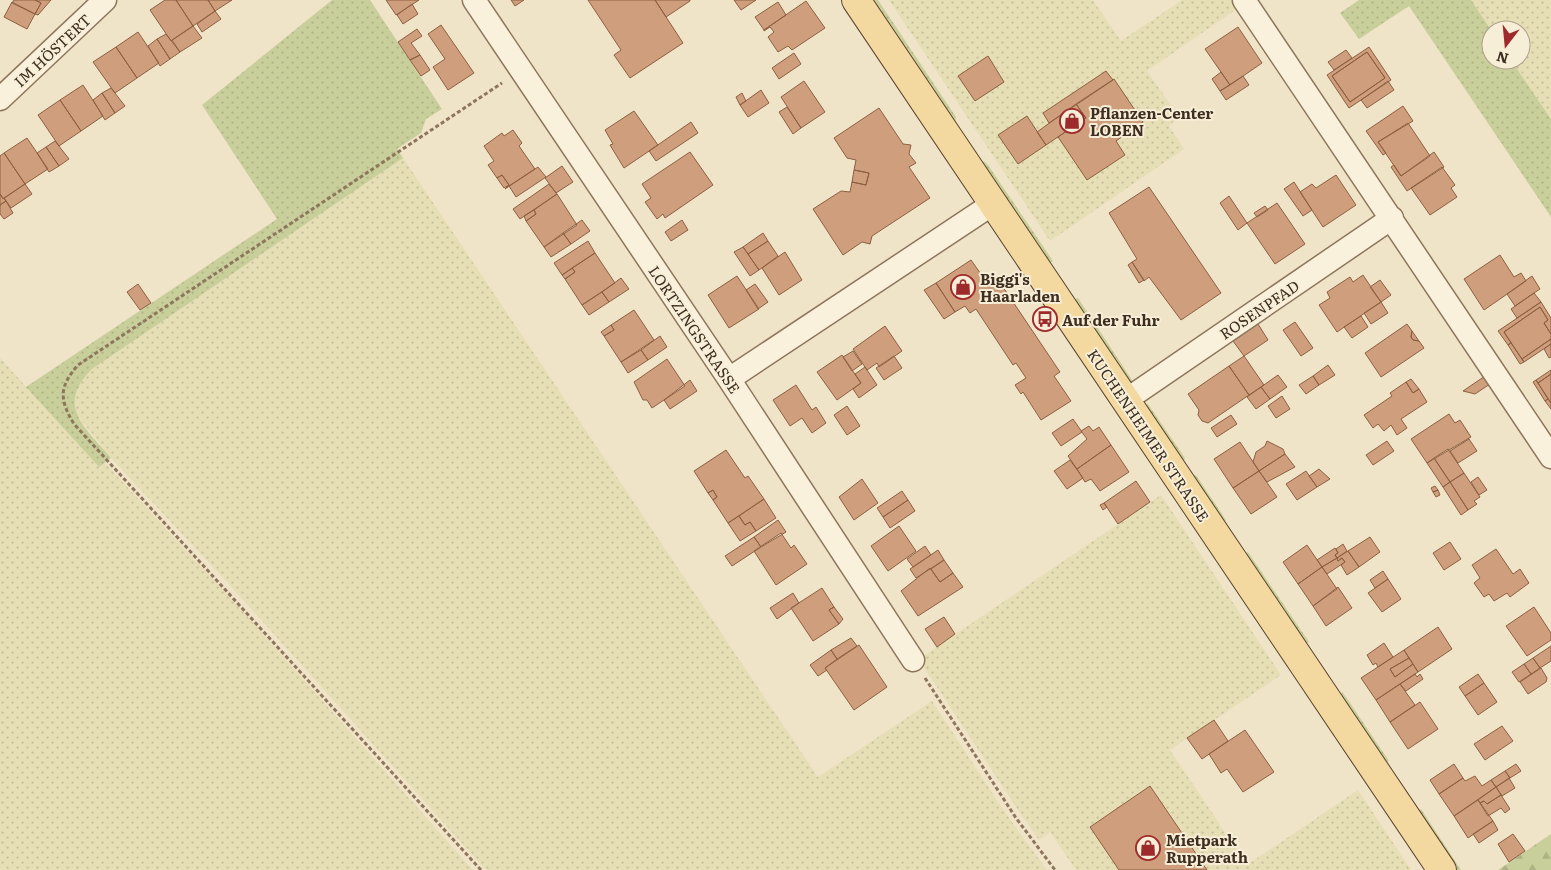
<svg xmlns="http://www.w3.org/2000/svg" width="1551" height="870" font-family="Literata,serif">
<defs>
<pattern id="farmland-dots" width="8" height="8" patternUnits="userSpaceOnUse" patternTransform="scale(1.25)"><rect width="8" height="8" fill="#e6deb5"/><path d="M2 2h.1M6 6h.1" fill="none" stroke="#c6bf9b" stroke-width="1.8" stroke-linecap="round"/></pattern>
<pattern id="green-dots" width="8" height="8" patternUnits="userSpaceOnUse" patternTransform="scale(1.25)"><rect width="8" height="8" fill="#c9cf9b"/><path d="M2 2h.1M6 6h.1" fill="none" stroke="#aeb285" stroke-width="1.8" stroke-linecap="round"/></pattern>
<pattern id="forest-firs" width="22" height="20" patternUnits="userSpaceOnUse" patternTransform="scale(1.25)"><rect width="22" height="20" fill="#c9cf9b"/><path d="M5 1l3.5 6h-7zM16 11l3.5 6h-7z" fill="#aeb285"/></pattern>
</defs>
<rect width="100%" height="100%" fill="#f0e4c8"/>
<!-- farmland -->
<path fill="url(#farmland-dots)" d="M889,0H1093L1121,41L1182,0H1233L1238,8L1147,71L1179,117L1169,126L1184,149L1050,241Z
M1471,0H1551V119L1511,60H1521V30H1491Z
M403,158L818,777L932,701L1004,811L1047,870H486L226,581L111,458L77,415L74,403L75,390L81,380L92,369Z
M0,358L99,467L105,463L246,615L473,870H0Z
M1161,495L1281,675L1170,750L1247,865L1358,790L1411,870H1076L1050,832L1039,840L1018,810L923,666L922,657Z"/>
<!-- green -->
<path fill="url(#green-dots)" d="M332,0H370L442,109L426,119L421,133L397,149L403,158L92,369C55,406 85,427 111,458L99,467L26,387L277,219L202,105Z
M870,0H878L956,117L955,125Z
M1359,0H1471L1491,30V60H1511L1551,119V217L1409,6L1359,39L1340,13Z
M979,161L985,162L988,165L1053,261L1048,264Z
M1078,298L1134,383L1131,387L1073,301Z
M1148,404L1185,458L1183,464L1142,405Z
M1159,473L1290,666L1287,667Z
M1196,475L1226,520L1223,523L1191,476Z
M1248,552L1309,642L1306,644L1244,554Z
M1306,691L1421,862L1419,863L1304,692Z
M1342,692L1346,697L1389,761L1384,763L1340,697Z
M1421,809L1461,870H1456L1417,811Z"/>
<!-- forest -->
<path fill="url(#forest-firs)" d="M1551,834V870H1498Z"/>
<!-- building -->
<path fill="#cf9f7d" stroke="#8d5f41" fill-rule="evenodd" d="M14,0H35L41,3L35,14L12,3Z
M35,0H51L38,15L35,14L41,3Z
M165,0H176L193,26L171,41L150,10Z
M176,0H208L215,11L193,26Z
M208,0H232L215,11Z
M386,0H419L396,15Z
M511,0H524L515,6Z
M588,0H655L683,43L630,78L614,55L621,50Z
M655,0H690V1L666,17Z
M734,0H756L741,10Z
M806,1L825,28L792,50L788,46L778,52L768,37L774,32L770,27L764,31V30Z
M12,2L35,14L27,29L4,17Z
M778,2L786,15L764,30L755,17Z
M412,4L418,14L403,24L397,15Z
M215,11L221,19L202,32L197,24Z
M441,25L474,73L448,90L433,67L445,59L428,34Z
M193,26L202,38L180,52L172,40Z
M1238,27L1262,63L1230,85L1205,49Z
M417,29L422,36L411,43L420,55L410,60L398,42Z
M138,32L159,63L137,78L116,47Z
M166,34L180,52L170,59L157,39Z
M157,39L170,59L160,66L148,46Z
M116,47L137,78L115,93L93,62Z
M1369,47L1391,80L1349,108L1327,75ZM1367,52L1385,78L1350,102L1332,76Z
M1346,50L1352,58L1334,70L1328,62Z
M1367,52L1385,78L1350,102L1332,76Z
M794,53L801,64L779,79L772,68Z
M420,55L430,70L421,76L410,60Z
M988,56L1004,82L975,101L958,76Z
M1106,71L1113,80L1049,123L1043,113Z
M1221,72L1230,85L1220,91L1212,79Z
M1243,76L1249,85L1226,100L1220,91Z
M1114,79L1143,122L1116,141L1125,155L1087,180L1058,137L1086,118L1076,104Z
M804,81L825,112L801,128L781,97Z
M1388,81L1394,90L1367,108L1361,100Z
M83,85L103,116L81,131L60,100Z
M111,88L125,106L115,113L102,93Z
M761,90L769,103L748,117L740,105Z
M102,93L115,113L105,120L93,100Z
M742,93L746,101L740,105L736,97Z
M60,100L81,131L59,146L38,115Z
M1076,104L1086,118L1046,145L1037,132Z
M1403,106L1413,121L1378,142L1386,153L1383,155L1366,131Z
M787,107L801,128L793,134L779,112Z
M879,108L903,144L911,145L909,154L916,163L909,167L930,198L872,236L870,244L862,242L843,255L813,209L841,191L850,192L852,182L866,185L869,173L854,170L856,160L847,158L834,138Z
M634,111L658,145L624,168L610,145L613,144L605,130Z
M1027,116L1046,145L1018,164L998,135Z
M691,122L698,133L656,161L649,151Z
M1408,123L1430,156L1401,176L1378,142Z
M513,130L522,143L519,146L535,169L505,189L509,185L502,175L497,178L488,165L494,161L484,146L502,133L504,136Z
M27,138L48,169L25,184L4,153Z
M55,141L69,159L59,166L46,147Z
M46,147L59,166L49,172L37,153Z
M690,152L713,185L665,218L663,214L657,219L645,202L651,198L642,184Z
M1434,152L1444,167L1407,191L1391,167L1394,165L1401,176Z
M4,153L25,184L3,199L0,194V156Z
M562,166L573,182L556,193L545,178Z
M538,167L546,177L516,197L509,186Z
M1442,167L1455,185L1451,188L1457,197L1430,215L1411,188Z
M854,170L869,173L866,185L852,182Z
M502,175L509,185L504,188L497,178Z
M1336,175L1356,205L1323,227L1300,192L1312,184L1316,188Z
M1294,182L1312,210L1303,216L1284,189Z
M25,184L32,194L11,208L4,198Z
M549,184L557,194L520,219L513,209Z
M1149,187L1221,293L1181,320L1149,277L1144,281L1132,262L1137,259L1109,213Z
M0,194L6,201L0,205Z
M557,194L577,225L544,247L526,221L536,214L534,210Z
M1229,196L1247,223L1238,230L1220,203Z
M6,201L13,213L4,219L0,214V205Z
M1277,203L1305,244L1275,264L1247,223Z
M1265,206L1268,210L1257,217L1254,213Z
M534,210L536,214L526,221L524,216Z
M582,220L590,231L571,244L563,233Z
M682,220L688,230L671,241L665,232Z
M563,233L571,244L551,257L544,247Z
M763,233L768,241L748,254L743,247Z
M588,241L595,253L562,275L554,263Z
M768,241L778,256L759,270L748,254Z
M743,247L759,270L750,276L734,252Z
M785,252L802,280L779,295L762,268Z
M595,253L615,283L582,305L565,279L575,272L572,268Z
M1500,255L1514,277L1521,273L1526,281L1484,310L1464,279Z
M971,260L990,287L999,281L1060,372L1054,376L1071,401L1041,420L1023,392L1021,394L1015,385L1026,378L1016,363L1013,365L976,309L970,313L965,306L955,312L936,283Z
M1132,262L1144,280L1139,283L1128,265Z
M572,268L575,272L565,279L562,275Z
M1363,275L1381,302L1337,332L1319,305L1330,298L1327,292L1350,277L1353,282Z
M737,276L759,309L729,328L708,295Z
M1532,276L1540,289L1515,306L1507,294Z
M621,278L629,289L609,302L602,292Z
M1380,280L1391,295L1381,302L1370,287Z
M936,283L955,312L944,319L924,290Z
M138,284L151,303L140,310L127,292Z
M755,284L768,302L758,309L746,290Z
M602,292L609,302L589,315L582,305Z
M1534,293L1541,302L1517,318L1511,309Z
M1381,302L1388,313L1371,324L1364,313Z
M1541,302L1551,318V334L1544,323L1548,320L1540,307L1504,332L1511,343L1508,345L1498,331Z
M1540,307L1548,320L1544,323L1551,334V339L1522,359L1504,332Z
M634,310L654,340L621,362L604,336L614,330L611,325Z
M1361,316L1368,327L1352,338L1344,327Z
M1295,322L1313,348L1301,356L1283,330Z
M1258,324L1268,340L1244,356L1233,341Z
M1407,324L1412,331L1411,337L1413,340L1419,341L1424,348L1381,377L1365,353Z
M611,325L614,330L604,336L601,332Z
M885,326L902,351L879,367L877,363L867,370L853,349Z
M1412,331L1419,341L1413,340L1411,337Z
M660,336L667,347L648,360L641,350Z
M1551,339V344L1524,362L1522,359Z
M1511,343L1524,362L1520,364L1508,345Z
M1551,344V357L1549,358L1544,349Z
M641,350L648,360L628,373L621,362Z
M853,351L862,364L852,371L843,357Z
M842,355L861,383L837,400L817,372Z
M894,356L902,368L884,380L876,368Z
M1244,356L1264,385L1249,395L1229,366Z
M667,359L685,386L652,408L647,400H643L634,382Z
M1328,365L1335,375L1319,385L1313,376Z
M1229,366L1249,395L1208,423L1202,421L1198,415L1199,410L1188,394Z
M865,367L877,385L859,398L853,389L861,383L855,374Z
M1551,370V374L1538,383L1536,380Z
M1551,374V403L1538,383Z
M1278,375L1287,387L1270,399L1261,387Z
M1313,376L1319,385L1306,394L1299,385Z
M1485,376L1490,384L1475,394L1463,391Z
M1411,379L1419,389L1413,393L1406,382Z
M690,380L697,391L670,409L664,400Z
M1536,380L1548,399L1545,401L1533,382Z
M1406,382L1413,393L1419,389L1427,402L1401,419L1407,428L1397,435L1391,425L1384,431L1378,424L1373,428L1364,415L1392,396L1390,393Z
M796,385L812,410L816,407L826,423L812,433L802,418L790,426L773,400Z
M1261,387L1270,399L1256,409L1247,397Z
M1282,396L1290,409L1276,418L1268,406Z
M1548,399L1551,403V409L1545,401Z
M847,406L860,426L847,435L834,415Z
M1449,414L1455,423L1460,420L1471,437L1427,463L1411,439Z
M1231,415L1237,424L1217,437L1211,428Z
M1073,419L1082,432L1061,446L1052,433Z
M1089,426L1093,431L1099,427L1111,445L1077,469L1068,456L1087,439L1081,431Z
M1469,439L1477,451L1458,463L1450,451Z
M1267,441L1283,449L1285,454L1259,471L1253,462L1256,452L1265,446Z
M1387,441L1394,451L1373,465L1366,455Z
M1240,442L1259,471L1233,488L1214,459Z
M1111,445L1129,472L1100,491L1091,479L1085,482L1077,469Z
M1448,449L1464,473L1450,482L1434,458Z
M726,450L745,478L748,476L764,499L728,523L713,500L717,497L713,490L708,493L694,471Z
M1285,454L1295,467L1267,482L1259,471Z
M1434,458L1450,482L1443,487L1427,463Z
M1070,460L1083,478L1067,489L1054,471Z
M1319,469L1330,479L1317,487L1309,476Z
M1259,471L1277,497L1251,514L1233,488Z
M1306,471L1317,487L1297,500L1286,484Z
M1464,473L1480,497L1474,501L1477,504L1468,510L1450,482Z
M1478,477L1487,490L1479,495L1471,482Z
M862,479L878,503L854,520L839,497Z
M1136,481L1150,502L1118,524L1104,503Z
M1450,482L1468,510L1461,515L1443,487Z
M1435,486L1438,490L1433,492L1431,488Z
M713,490L717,497L713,500L708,493Z
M1438,490L1440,495L1436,497L1433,492Z
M902,491L908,500L883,517L877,508Z
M764,499L776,518L756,531L750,522L745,525L739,516Z
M908,500L915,511L890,528L883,517Z
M1104,503L1107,507L1103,510L1100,505Z
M739,516L745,525L750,522L756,531L740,541L728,523Z
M778,520L786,532L761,547L754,537Z
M899,526L916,551L888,571L871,546Z
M781,533L791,548L794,545L807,564L776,585L754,551Z
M754,537L761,547L732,566L725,556Z
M1370,537L1380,552L1359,567L1348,551Z
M1450,542L1461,559L1444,570L1433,553Z
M1343,544L1347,551L1337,558L1335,555L1338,553L1336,549Z
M1307,545L1322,567L1298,584L1283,562Z
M925,546L931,555L913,567L907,559Z
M1335,548L1338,553L1335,555L1337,558L1322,567L1317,560Z
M1496,549L1513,574L1520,569L1529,583L1510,597L1507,593L1494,601L1489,594L1484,597L1474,583L1480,578L1472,565Z
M938,550L944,560L916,578L910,569Z
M1348,551L1359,567L1347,575L1341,565L1345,562L1342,558L1338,561L1337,558Z
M1337,558L1338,561L1342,558L1345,562L1327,574L1322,567Z
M944,560L953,573L940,582L931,569Z
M1322,567L1337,589L1313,606L1298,584Z
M930,568L940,582L953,573L963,587L918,616L901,591Z
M1383,571L1388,579L1375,588L1370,580Z
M1388,579L1401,599L1382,612L1368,593Z
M1338,587L1352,608L1326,626L1313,606Z
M822,588L834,607L829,610L839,624L813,641L791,608Z
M793,593L799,603L777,619L770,608Z
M834,607L843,619L839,624L829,610Z
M1534,607L1551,633V640L1527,656L1506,626Z
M944,617L955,634L937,647L925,629Z
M1438,627L1452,649L1418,672L1404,650Z
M851,638L857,646L837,659L831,650Z
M1384,643L1393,657L1378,667L1376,663L1373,665L1367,655Z
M859,645L887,687L854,710L825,668Z
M1551,646V661L1540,668L1533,658Z
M831,650L837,659L825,668L827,670L818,676L810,665Z
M1404,650L1409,658L1390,669L1395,677L1413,664L1418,672L1376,700L1361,678Z
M1409,658L1413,664L1395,677L1390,669Z
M1533,658L1540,668L1531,674L1524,664Z
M1524,664L1531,674L1519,682L1512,672Z
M1541,668L1547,678L1546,682L1528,694L1520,682Z
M1415,674L1417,677L1420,674L1423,679L1406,691L1400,684Z
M1478,674L1484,683L1465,696L1459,687Z
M1484,683L1497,702L1478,715L1465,696Z
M1400,684L1415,705L1390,722L1376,700Z
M1420,702L1438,729L1408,749L1390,722Z
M1214,720L1228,741L1202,759L1187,738Z
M1502,726L1513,741L1485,760L1474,744Z
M1245,730L1274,772L1243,792L1227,769L1221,773L1209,754Z
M1454,764L1463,778L1439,794L1430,780Z
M1516,764L1521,771L1510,778L1505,771Z
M1505,771L1510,778L1496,787L1491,780Z
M1475,776L1482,786L1491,780L1496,787L1454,816L1439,794L1463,778L1465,781Z
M1509,778L1515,788L1502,796L1496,787Z
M1150,786L1207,870H1119L1090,827Z
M1496,787L1501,795L1487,804L1484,801L1480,803L1478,800Z
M1501,795L1510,809L1505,813L1501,808L1488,816L1480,803L1484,801L1487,804Z
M1478,800L1493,821L1468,838L1454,816Z
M1493,821L1498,830L1479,843L1473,834Z
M1513,834L1525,851L1509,862L1498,844Z"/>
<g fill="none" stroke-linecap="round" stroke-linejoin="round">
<defs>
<path id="street" d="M474,0L729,379L913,660
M1244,0L1551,457
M0,99L105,0
M729,379L994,203
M1126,400L1392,218"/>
<path id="primary" d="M856,0L1442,870"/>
</defs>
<!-- street casing -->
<use href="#street" stroke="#8d765c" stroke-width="25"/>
<!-- primary casing -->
<use href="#primary" stroke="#5b4430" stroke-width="30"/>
<!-- path -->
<path stroke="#8d765c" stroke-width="3" stroke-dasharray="4 2.5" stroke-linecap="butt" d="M925,678L1016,818L1055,870
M481,870L74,424C59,399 59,387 78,365L502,83"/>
<!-- street -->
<use href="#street" stroke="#faf1dc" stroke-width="22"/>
<!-- primary -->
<use href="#primary" stroke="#f3d9a0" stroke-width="28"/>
</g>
<!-- icons -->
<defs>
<symbol id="shop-ring" viewBox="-11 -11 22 22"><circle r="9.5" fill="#f7eed8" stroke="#9e2a2b" stroke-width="1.5"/><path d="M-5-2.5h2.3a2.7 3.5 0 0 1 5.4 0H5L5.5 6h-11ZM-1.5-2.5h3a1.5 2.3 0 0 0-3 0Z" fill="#9e2a2b"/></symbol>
<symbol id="bus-ring" viewBox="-11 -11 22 22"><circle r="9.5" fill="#f7eed8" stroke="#9e2a2b" stroke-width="1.5"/><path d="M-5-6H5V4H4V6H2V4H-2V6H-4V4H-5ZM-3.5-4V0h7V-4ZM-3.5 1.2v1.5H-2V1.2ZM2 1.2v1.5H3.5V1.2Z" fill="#9e2a2b"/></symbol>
</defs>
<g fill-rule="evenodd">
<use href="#shop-ring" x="1058" y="107" width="28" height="28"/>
<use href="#shop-ring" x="949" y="273" width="28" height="28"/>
<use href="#bus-ring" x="1031" y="305" width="28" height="28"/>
<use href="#shop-ring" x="1134" y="834" width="28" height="28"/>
</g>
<g text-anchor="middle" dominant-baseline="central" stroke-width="4" stroke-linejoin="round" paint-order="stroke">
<!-- street labels -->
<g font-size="15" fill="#3d2e20" stroke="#f7eed8">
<text transform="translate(52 50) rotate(-43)">IM HÖSTERT</text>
<text transform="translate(1259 309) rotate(-34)">ROSENPFAD</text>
<text transform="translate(695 329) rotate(56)">LORTZINGSTRASSE</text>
<text transform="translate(1149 435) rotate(56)">KUCHENHEIMER STRASSE</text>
</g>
<!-- poi labels -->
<g font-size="15" font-weight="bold" fill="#3d2e20" stroke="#f7eed8" text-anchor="start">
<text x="1090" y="112">Pflanzen-Center<tspan x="1090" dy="17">LOBEN</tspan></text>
<text x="980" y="278">Biggi's<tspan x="980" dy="17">Haarladen</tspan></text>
<text x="1062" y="319">Auf der Fuhr</text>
<text x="1166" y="839">Mietpark<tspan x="1166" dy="17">Rupperath</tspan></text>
</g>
</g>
<!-- north arrow -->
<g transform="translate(1506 45) rotate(196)"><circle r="24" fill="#f7eed8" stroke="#ada18e"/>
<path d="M0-4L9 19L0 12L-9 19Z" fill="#9e2a2b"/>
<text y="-8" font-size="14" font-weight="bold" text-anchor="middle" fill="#3d2e20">N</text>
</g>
</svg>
